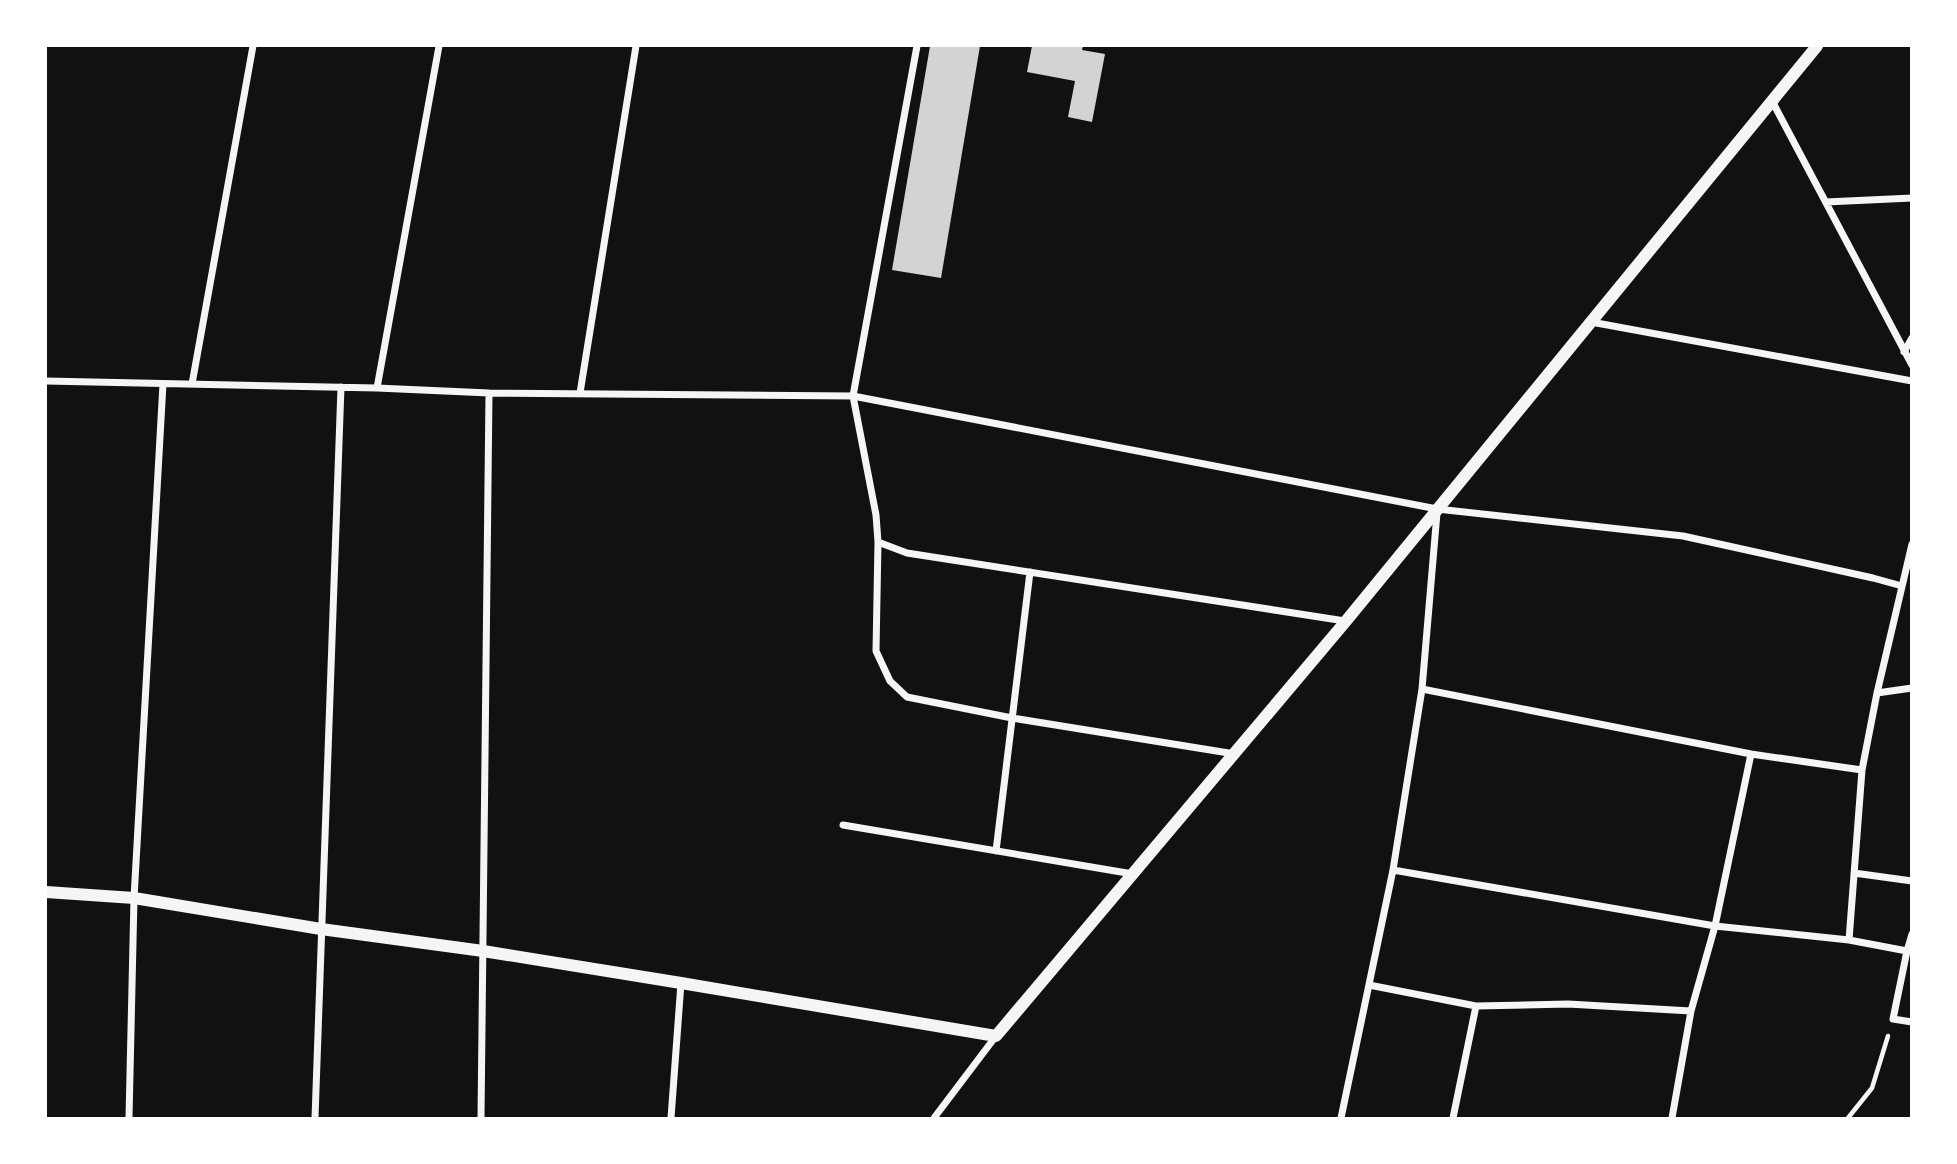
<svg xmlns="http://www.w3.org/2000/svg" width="1957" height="1164" font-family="Arial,sans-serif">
<rect width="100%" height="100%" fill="#111"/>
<!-- building -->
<path fill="#d3d3d3" d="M930,46H980L941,278L892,270Z
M1032,46H1083L1082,50L1105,54L1092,122L1068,117L1075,81L1027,72Z"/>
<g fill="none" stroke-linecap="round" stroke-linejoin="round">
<!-- path -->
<path stroke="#f5f5f5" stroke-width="4.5" d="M1848,1118L1872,1088L1888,1036"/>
<!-- minor -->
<path stroke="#f5f5f5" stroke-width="7" d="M917,46L853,396L876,515L878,542L876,651L890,681L907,697L1012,718L1235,754
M1772,101L1912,365
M1826,202L1912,198
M1591,322L1912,381
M1904,352L1912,338
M46,381L377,388L489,393L853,396L1437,509L1683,536L1873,578L1902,586
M192,384L253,46
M377,388L439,46
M580,393L636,46
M878,542L907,553L1345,621
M1422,689L1751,754L1862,770
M1877,693L1912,688
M843,825L1133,874
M996,851L1030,572
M1393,870L1715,926L1849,940L1907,951L1893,1019L1912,1022
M1854,873L1912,881
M1849,940L1862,770L1877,693L1912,544
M1907,951L1912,934
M1369,985L1476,1006L1568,1004L1691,1011
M129,1118L134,898L163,384
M315,1118L341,387
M481,1118L489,393
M671,1118L681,983
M934,1118L996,1036
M1341,1118L1393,870L1422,689L1437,513
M1453,1118L1476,1006
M1672,1118L1691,1011L1715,926L1751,754"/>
<!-- tertiary -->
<path stroke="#f5f5f5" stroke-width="12" d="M46,892L134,898L321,929L483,951L681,983L996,1036L1346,621L1817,46"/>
</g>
<!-- border -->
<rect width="1957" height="1164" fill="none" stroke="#ffffff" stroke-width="94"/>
</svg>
